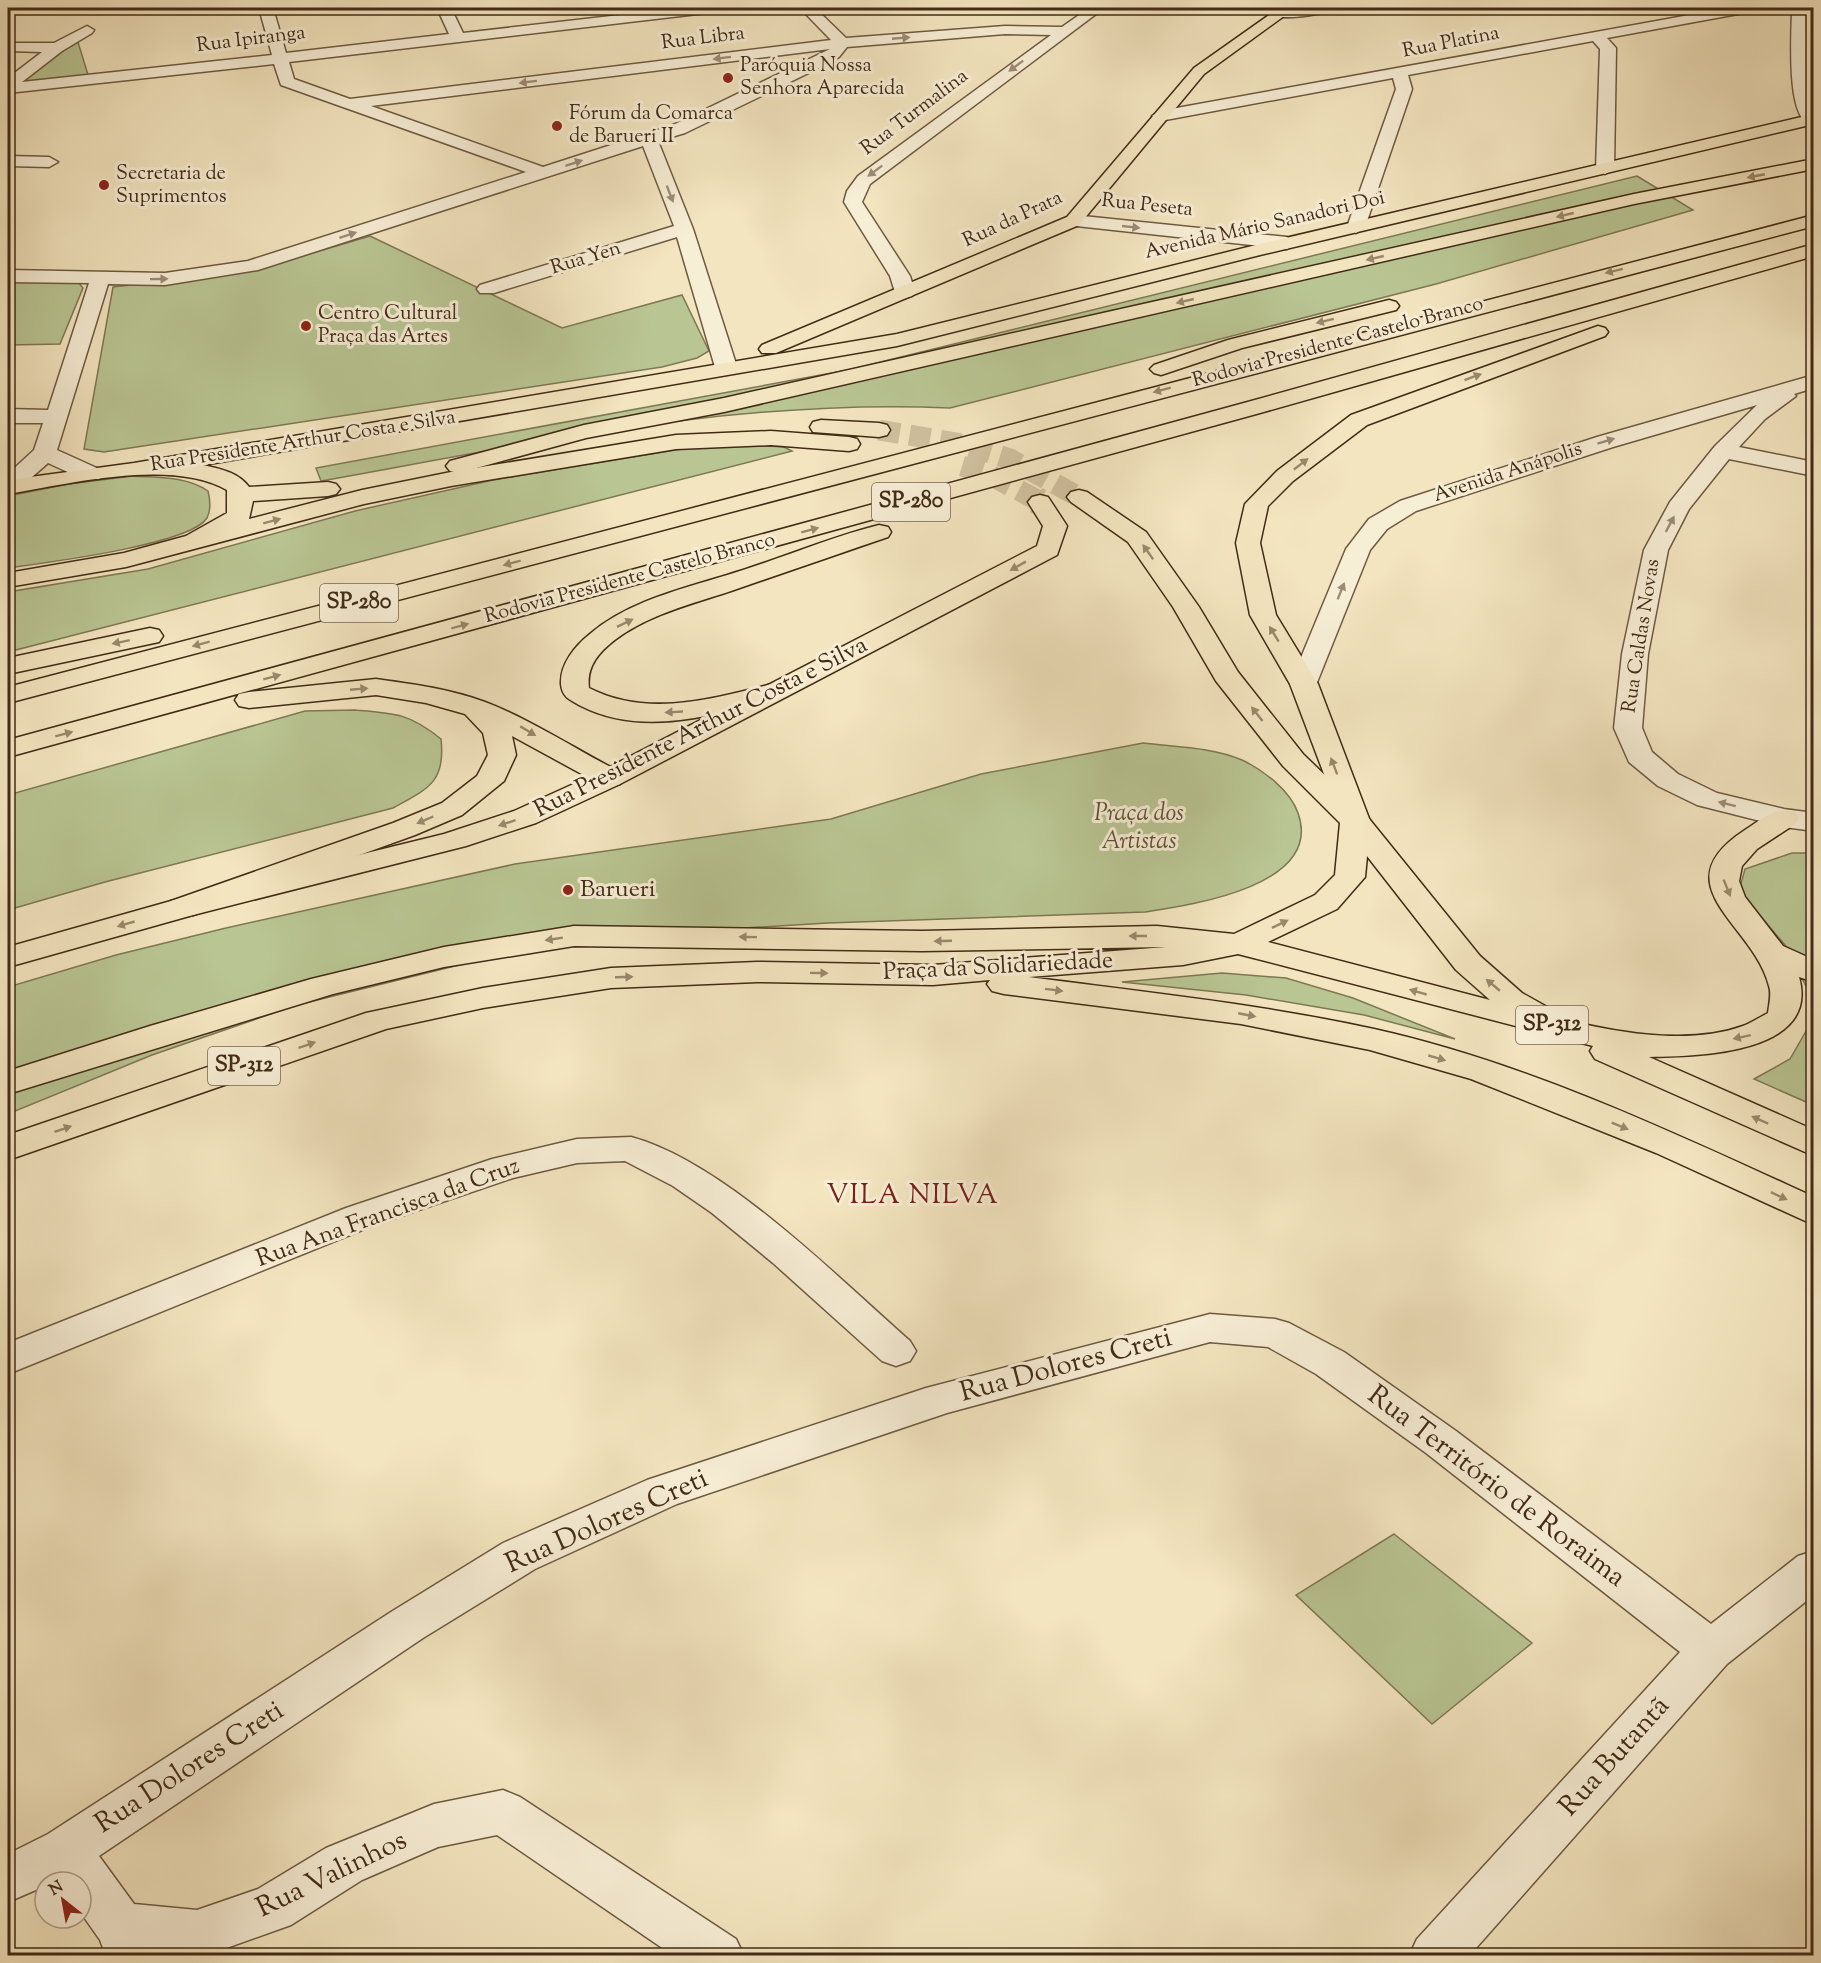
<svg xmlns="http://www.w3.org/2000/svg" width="1821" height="1963" font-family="'Sorts Mill Goudy',serif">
<rect width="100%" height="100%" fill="#f3e5c0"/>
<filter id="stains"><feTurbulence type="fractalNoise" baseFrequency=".00333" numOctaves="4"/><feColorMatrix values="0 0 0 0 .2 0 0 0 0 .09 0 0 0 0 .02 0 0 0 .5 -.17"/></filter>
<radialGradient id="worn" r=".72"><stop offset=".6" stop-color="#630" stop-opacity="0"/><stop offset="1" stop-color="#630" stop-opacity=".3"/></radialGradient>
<!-- green -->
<path fill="#b9c593" stroke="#7e7854" stroke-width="1.5" d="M77,39L89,78L15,86Z
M1637,176L1693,210L1436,284L950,408C738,398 529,444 321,481L316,468L848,370Z
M370,236L562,328L682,295L709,351L697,358L662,367L104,452L84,449L113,287L248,272Z
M20,281L79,283L83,288L60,344L8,345V282Z
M718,443L784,447L792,451L8,652V592L148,569L355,511L493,480Z
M133,476C159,478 186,476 208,491C210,499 211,510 207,518C190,545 43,563 8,568V496L68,484Z
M355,710C394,713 409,713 441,739C446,783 427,789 393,808L105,882L8,910V795L305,711Z
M1143,743C1175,747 1212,747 1242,760C1263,770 1290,790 1298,813C1324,886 1191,905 1145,912L828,923L643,934L471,962L297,1005L152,1055L8,1114V987L116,955L226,928L515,864L831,819L981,774Z
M1792,853H1813V1000L1785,945L1739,891L1745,869Z
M1222,973L1286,978L1353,998L1455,1039L1364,1015L1246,995L1122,982Z
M1813,1019V1105L1754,1079L1790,1059Z
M1394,1534L1532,1643L1432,1724L1296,1595Z"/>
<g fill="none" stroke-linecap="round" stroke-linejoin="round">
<!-- major-tunnel-far1 -->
<path stroke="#d0c09e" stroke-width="21" stroke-dasharray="21 10" stroke-linecap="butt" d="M879,430L962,444L1010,459L1079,497
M962,466L988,474L1039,501"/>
<!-- major-tunnel -->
<path stroke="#d0c09e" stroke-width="27" stroke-dasharray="27 14" stroke-linecap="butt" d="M1036,500L1040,502"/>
<defs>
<path id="minor" d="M259,8H273L286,53L449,34L437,8H451L463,33L682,8H722L715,12L289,62L294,79L350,99L831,40L800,8H815L846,38L1005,26L1062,27L1089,8H1104L870,184L862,202L910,276L915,292L912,296L905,298L895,292L890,276L844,202L847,191L858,176L1051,35L1005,34L847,47L839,57L825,65L685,133L658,141L693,229L737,367L733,371H719L715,367L677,237L494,293H480L477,289L480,285L674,226L643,146L258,270L165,285L108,284L57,450L99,469L103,474L99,479H83L48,463L16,491L8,493V474L34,450L43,423H8V409L48,410L89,283L8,282V270L165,273L248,261L526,172L281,85L274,64L8,93V78L42,52L8,51V43H54L87,26L94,30L92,33L62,51L22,82L272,55ZM830,49L673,125L543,167L371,106Z
M1296,8H1333C1326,15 1278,21 1271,14L1273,11Z
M1728,8H1756L1749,12L1607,38L1616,48L1614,169L1605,174L1596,169L1600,49L1593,41L1408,75L1412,89L1365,227L1356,233L1347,227L1396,89L1393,78L1160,121L1152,116L1160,111Z
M1792,8H1806L1808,89L1814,104V124L1811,125C1785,119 1792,30 1792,8Z
M8,156L49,157L58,162L49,167L8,166Z
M1073,215L1287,237L1296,243L1287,249L1067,225L1064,221Z
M1814,375V388L1794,394L1796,396L1765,419L1739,447L1814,462V476L1729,459L1689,509L1668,550L1648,654L1642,728L1652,752L1678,774L1717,793L1784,809L1814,813V831L1784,827L1697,805L1658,786L1629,762L1614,728L1622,654L1644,550L1670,502L1715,446L1757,405L1613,447L1416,511L1387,529L1370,550L1314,690L1304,692L1294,690L1290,684L1346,549L1369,519L1400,501L1597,437Z
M631,1137C724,1162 837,1277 910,1341L916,1351L910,1361L896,1366L882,1361L773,1263L712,1213L673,1186L625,1161L577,1163L513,1178L372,1226L8,1374V1343L346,1208L492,1159L577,1139Z
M1210,1314L1275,1319L1289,1323L1344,1352L1456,1431L1711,1624L1798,1556L1814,1551V1595L1727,1664L1469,1956H1409L1417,1939L1680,1652L1426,1453L1316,1374L1268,1347L1210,1342L947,1413L677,1504L535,1569L423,1638L99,1856L134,1904L197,1910L258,1889L326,1848L434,1804L503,1790L520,1797L736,1939L744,1956H674L497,1835L438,1847L362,1880L291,1925L204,1956H106L100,1940L81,1913V1882H60L58,1879L45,1882V1886L8,1902V1854L48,1834L391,1612L503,1543L647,1480L926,1388Z"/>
<path id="major" d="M1279,8H1295L1204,74L1079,225L776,353H762L759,349L762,345L1067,217L1194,68Z
M1814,114V124L1260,255L897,346L203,465C220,469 238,472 249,487L328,482L336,484L340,489L336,494L328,496L253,501L249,519L362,490L451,472L676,435L771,431L849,437L857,439L860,444L857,449L849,451L771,445L676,449L451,486L364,504L126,567L8,587V573L124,553L186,536L227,513V490C171,458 69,484 8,494V480L134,463L897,334L1260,244Z
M821,420L879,423L887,425L890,430L887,435L879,437L813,432L810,427L813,422Z
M1079,490L1087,492L1146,532L1199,607L1238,672L1303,754L1366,815L1480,956L1522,993L1547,1007L1550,1016C1608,1031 1685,1047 1743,1026C1751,1023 1760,1017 1768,1013C1769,1004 1772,994 1769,986C1754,924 1659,886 1745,830C1762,819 1775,807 1795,812L1799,818L1795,824L1757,849L1742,866L1739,881L1745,897L1783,946L1814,960V982L1799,977C1821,1055 1695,1056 1649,1057L1814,1130V1156L1595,1059L1590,1051L1593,1046L1238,954L1183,965L1029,977C1144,992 1260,1004 1374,1029C1527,1063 1672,1132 1814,1197V1225L1656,1153L1471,1079L1370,1050L1241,1024L1004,994L992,991L987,984L990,980L933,985L757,982L611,988L483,1008L386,1029L8,1160V1135L366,1013L483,988L611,968L757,962L933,965L1166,947L922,951L574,946L444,967L333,994L8,1094V1071L150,1026L311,979L444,947L574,926L922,931L1157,926L1234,934L1315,895L1335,875L1340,823L1283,766L1216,681L1173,607L1128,542L1071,502L1067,497L1071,492ZM1367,856L1456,970L1490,1000L1268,942L1337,909L1365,877Z
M1040,495L1048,497L1067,526L1057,555L620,784L536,823L466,846L193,915L8,967V947L171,901L444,834L514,811L600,772L1037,546L1043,526L1028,502L1032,497Z"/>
<path id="highway" d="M1814,159V169L1634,204L724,412L586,438L458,473L450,471L446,466L450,461L584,425L724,398L1634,194Z
M1814,215V226L8,703V687Z
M1814,244V256L1260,413L8,757V740L1244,403Z
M1389,300L1396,302L1399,306L1396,310L1242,348L1161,375L1154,373L1150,369L1154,365L1228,340Z
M1598,326L1605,328L1608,332L1605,336L1367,425L1293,481L1268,506L1260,543L1276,615L1318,684L1370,821L1366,827L1355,830L1344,827L1290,684L1250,615L1236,543L1245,504L1277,471L1351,415Z
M879,525L888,527L891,532L888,537C835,555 783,573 731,591C692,604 650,614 616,639C600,651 586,666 589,688C648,718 711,699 772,684L782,686L786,692L782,698C718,714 643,738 581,706C570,700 562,697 561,684C560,664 575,646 590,634C633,597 697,586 749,568C792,554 835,536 879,525Z
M150,628L159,630L163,636L159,642L8,674V658Z
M376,679C412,684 450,689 485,702C532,720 575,749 620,772L625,778L620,784L610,787L600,784L512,736L516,755L504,781L462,815L415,835L193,915L182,917L171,915L166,908L171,901L393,823L442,803L477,776L488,755L483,733L465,714L426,703L376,695L249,708L239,706L235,700L239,694L249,692Z"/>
</defs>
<!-- minor casing -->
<use href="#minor" stroke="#6e5a40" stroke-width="3"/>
<!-- major casing -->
<use href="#major" stroke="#422b16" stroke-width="3"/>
<!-- highway casing -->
<use href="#highway" stroke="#422b16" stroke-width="3"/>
<!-- minor -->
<use href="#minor" fill="#f7eed6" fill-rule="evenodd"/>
<!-- major -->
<use href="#major" fill="#f3e5c0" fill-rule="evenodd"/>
<!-- highway -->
<use href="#highway" fill="#f3e5c0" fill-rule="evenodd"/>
</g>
<!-- one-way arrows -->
<defs><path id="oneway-solid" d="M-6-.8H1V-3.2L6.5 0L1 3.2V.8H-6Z" transform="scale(1.5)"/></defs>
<g fill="#9c8c76">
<use href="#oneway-solid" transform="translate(901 38) rotate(-5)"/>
<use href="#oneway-solid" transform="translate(722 58) rotate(173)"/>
<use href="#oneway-solid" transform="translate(1016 66) rotate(143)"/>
<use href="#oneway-solid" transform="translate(528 82) rotate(173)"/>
<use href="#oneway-solid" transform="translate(574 163) rotate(-18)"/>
<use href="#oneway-solid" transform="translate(875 171) rotate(143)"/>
<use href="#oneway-solid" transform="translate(670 194) rotate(69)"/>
<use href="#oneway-solid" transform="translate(1131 227) rotate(6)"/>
<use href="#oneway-solid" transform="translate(348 235) rotate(-18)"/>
<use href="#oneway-solid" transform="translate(159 279) rotate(-1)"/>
<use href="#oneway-solid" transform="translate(1606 441) rotate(-17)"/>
<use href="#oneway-solid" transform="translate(1670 524) rotate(-62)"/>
<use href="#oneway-solid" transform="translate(1341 591) rotate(-68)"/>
<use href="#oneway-solid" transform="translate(1727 804) rotate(-166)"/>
</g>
<g fill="#9a886b">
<use href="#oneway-solid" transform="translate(1756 176) rotate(169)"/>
<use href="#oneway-solid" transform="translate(1565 215) rotate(167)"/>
<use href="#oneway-solid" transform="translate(1375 258) rotate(167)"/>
<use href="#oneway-solid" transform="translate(1614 271) rotate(166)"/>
<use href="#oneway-solid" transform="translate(1185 301) rotate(167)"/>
<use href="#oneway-solid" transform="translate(1325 321) rotate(166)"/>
<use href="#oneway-solid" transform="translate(1473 377) rotate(-20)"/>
<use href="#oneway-solid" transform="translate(1162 390) rotate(165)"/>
<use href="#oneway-solid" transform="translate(1301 464) rotate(-38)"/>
<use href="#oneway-solid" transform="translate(272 521) rotate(-15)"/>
<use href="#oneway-solid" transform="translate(810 530) rotate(-15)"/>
<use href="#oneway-solid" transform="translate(1148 552) rotate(-125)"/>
<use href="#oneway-solid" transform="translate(512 563) rotate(165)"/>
<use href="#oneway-solid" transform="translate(1018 566) rotate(151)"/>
<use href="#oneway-solid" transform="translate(625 623) rotate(-26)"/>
<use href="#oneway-solid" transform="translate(460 626) rotate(-15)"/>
<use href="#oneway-solid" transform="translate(1274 634) rotate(-121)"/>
<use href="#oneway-solid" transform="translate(121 642) rotate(168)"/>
<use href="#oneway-solid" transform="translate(201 644) rotate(165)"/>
<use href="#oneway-solid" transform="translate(272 677) rotate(-15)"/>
<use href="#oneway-solid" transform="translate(359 689) rotate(-5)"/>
<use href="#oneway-solid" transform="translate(674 712) rotate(177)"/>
<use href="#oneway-solid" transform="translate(1257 714) rotate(-128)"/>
<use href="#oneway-solid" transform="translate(528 731) rotate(31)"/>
<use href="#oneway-solid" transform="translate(64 734) rotate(-15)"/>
<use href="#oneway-solid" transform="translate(1334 766) rotate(-111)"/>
<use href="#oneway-solid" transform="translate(425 820) rotate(157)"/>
<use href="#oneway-solid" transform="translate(507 823) rotate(162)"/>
<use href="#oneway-solid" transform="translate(1727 888) rotate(68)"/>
<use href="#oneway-solid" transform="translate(126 924) rotate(164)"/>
<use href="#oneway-solid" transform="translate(1280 924) rotate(-26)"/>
<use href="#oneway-solid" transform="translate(1138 936) rotate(-180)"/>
<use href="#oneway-solid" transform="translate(748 937) rotate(-179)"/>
<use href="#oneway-solid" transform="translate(554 939) rotate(171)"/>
<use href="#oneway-solid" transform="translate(943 941) rotate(178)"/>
<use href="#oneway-solid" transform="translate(819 973) rotate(1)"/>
<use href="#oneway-solid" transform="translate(624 977) rotate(-2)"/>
<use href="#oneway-solid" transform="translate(1493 985) rotate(-140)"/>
<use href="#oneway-solid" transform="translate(1054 990) rotate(7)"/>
<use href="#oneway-solid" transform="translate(1418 992) rotate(-164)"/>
<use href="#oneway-solid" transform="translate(1247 1015) rotate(11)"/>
<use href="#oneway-solid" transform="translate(1742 1037) rotate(168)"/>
<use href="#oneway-solid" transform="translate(307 1045) rotate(-19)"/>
<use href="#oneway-solid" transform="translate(1437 1058) rotate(16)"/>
<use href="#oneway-solid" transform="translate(1760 1120) rotate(-156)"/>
<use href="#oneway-solid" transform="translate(1620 1126) rotate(22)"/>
<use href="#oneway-solid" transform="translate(63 1129) rotate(-19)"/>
<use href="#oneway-solid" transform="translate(1779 1196) rotate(25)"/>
</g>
<!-- markers -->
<g fill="#8f2418" stroke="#f7eed6" stroke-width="2">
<circle cx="728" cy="78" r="6"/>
<circle cx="557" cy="126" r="6"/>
<circle cx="104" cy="185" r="6"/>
<circle cx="306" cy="326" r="6"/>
<circle cx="568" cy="890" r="6"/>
</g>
<g text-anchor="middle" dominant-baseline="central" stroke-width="6" stroke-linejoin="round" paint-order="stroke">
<!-- far-street labels -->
<g font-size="20" fill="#422b16" stroke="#f7eed6">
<text transform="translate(703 39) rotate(-7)">Rua Libra</text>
<text transform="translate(251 40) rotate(-7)">Rua Ipiranga</text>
<text transform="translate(1451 43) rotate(-11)">Rua Platina</text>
<text transform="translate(915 113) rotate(-37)">Rua Turmalina</text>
<text transform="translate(1147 206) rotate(6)">Rua Peseta</text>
<text transform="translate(1013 220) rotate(-25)">Rua da Prata</text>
<text transform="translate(1265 226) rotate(-13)">Avenida Mário Sanadori Doi</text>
<text transform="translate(586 259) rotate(-17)">Rua Yen</text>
<text transform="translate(1338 343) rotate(-15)">Rodovia Presidente Castelo Branco</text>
<text transform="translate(303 442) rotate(-9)">Rua Presidente Arthur Costa e Silva</text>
<text transform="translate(1508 473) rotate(-18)">Avenida Anápolis</text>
<text transform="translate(630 579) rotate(-15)">Rodovia Presidente Castelo Branco</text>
<text transform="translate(1642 636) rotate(-81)">Rua Caldas Novas</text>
</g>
<!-- far-poi labels -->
<g font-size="20" fill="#422b16" stroke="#f7eed6" text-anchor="start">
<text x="740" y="66">Paróquia Nossa<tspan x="740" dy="23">Senhora Aparecida</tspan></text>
<text x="569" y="114">Fórum da Comarca<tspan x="569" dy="23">de Barueri II</tspan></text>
<text x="116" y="174">Secretaria de<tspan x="116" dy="23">Suprimentos</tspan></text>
<text x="318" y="314">Centro Cultural<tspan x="318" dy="23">Praça das Artes</tspan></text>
</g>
<!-- shield labels -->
<g fill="#f7eed6" stroke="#786650" stroke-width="1.5">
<rect x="872" y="483" width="78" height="38" rx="4.5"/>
<rect x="320" y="584" width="78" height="38" rx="4.5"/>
<rect x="1516" y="1006" width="72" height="38" rx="4.5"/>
<rect x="208" y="1047" width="72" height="38" rx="4.5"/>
</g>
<g font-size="22" font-weight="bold" fill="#422b16">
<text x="911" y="502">SP-280</text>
<text x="359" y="603">SP-280</text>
<text x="1552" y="1025">SP-312</text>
<text x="244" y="1066">SP-312</text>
</g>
<!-- street labels -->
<g font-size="24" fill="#422b16" stroke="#f7eed6">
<text transform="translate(701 728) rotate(-27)">Rua Presidente Arthur Costa e Silva</text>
<text transform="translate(998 967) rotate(-3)">Praça da Solidariedade</text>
<text transform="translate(388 1213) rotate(-20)">Rua Ana Francisca da Cruz</text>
</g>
<!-- park labels -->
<g font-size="24" font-style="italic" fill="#605235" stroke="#f7eed6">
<text x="1139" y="814">Praça dos<tspan x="1139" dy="28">Artistas</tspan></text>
</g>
<!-- poi labels -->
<g font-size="24" fill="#422b16" stroke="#f7eed6" text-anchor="start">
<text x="580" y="890">Barueri</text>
</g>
<!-- quarter labels -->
<g font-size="27" letter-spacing="1.5" fill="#7a1f14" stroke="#f7eed6">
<text x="913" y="1196">VILA NILVA</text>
</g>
<!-- near-street labels -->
<g font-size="28" fill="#422b16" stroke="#f7eed6">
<text transform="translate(1066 1366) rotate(-15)">Rua Dolores Creti</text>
<text transform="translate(1496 1487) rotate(37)">Rua Território de Roraima</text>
<text transform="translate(607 1522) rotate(-24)">Rua Dolores Creti</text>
<text transform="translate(1615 1757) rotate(-48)">Rua Butantã</text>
<text transform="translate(190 1768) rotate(-33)">Rua Dolores Creti</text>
<text transform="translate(332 1875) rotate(-26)">Rua Valinhos</text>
</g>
</g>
<!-- margin -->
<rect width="1821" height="1963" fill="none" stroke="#f3e5c0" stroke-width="30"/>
<rect x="9" y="9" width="1803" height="1945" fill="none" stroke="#422b16" stroke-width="3"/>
<rect x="15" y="15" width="1791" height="1933" fill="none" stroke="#422b16" stroke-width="1.5"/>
<!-- north arrow -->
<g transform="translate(63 1900) rotate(329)"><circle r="28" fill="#f7eed6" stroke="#afa089" stroke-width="1.5"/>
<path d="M0-4.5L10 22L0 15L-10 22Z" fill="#8f2418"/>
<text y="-9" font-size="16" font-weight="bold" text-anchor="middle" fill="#422b16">N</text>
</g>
<rect width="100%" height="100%" filter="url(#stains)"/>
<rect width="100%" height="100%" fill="url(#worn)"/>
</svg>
